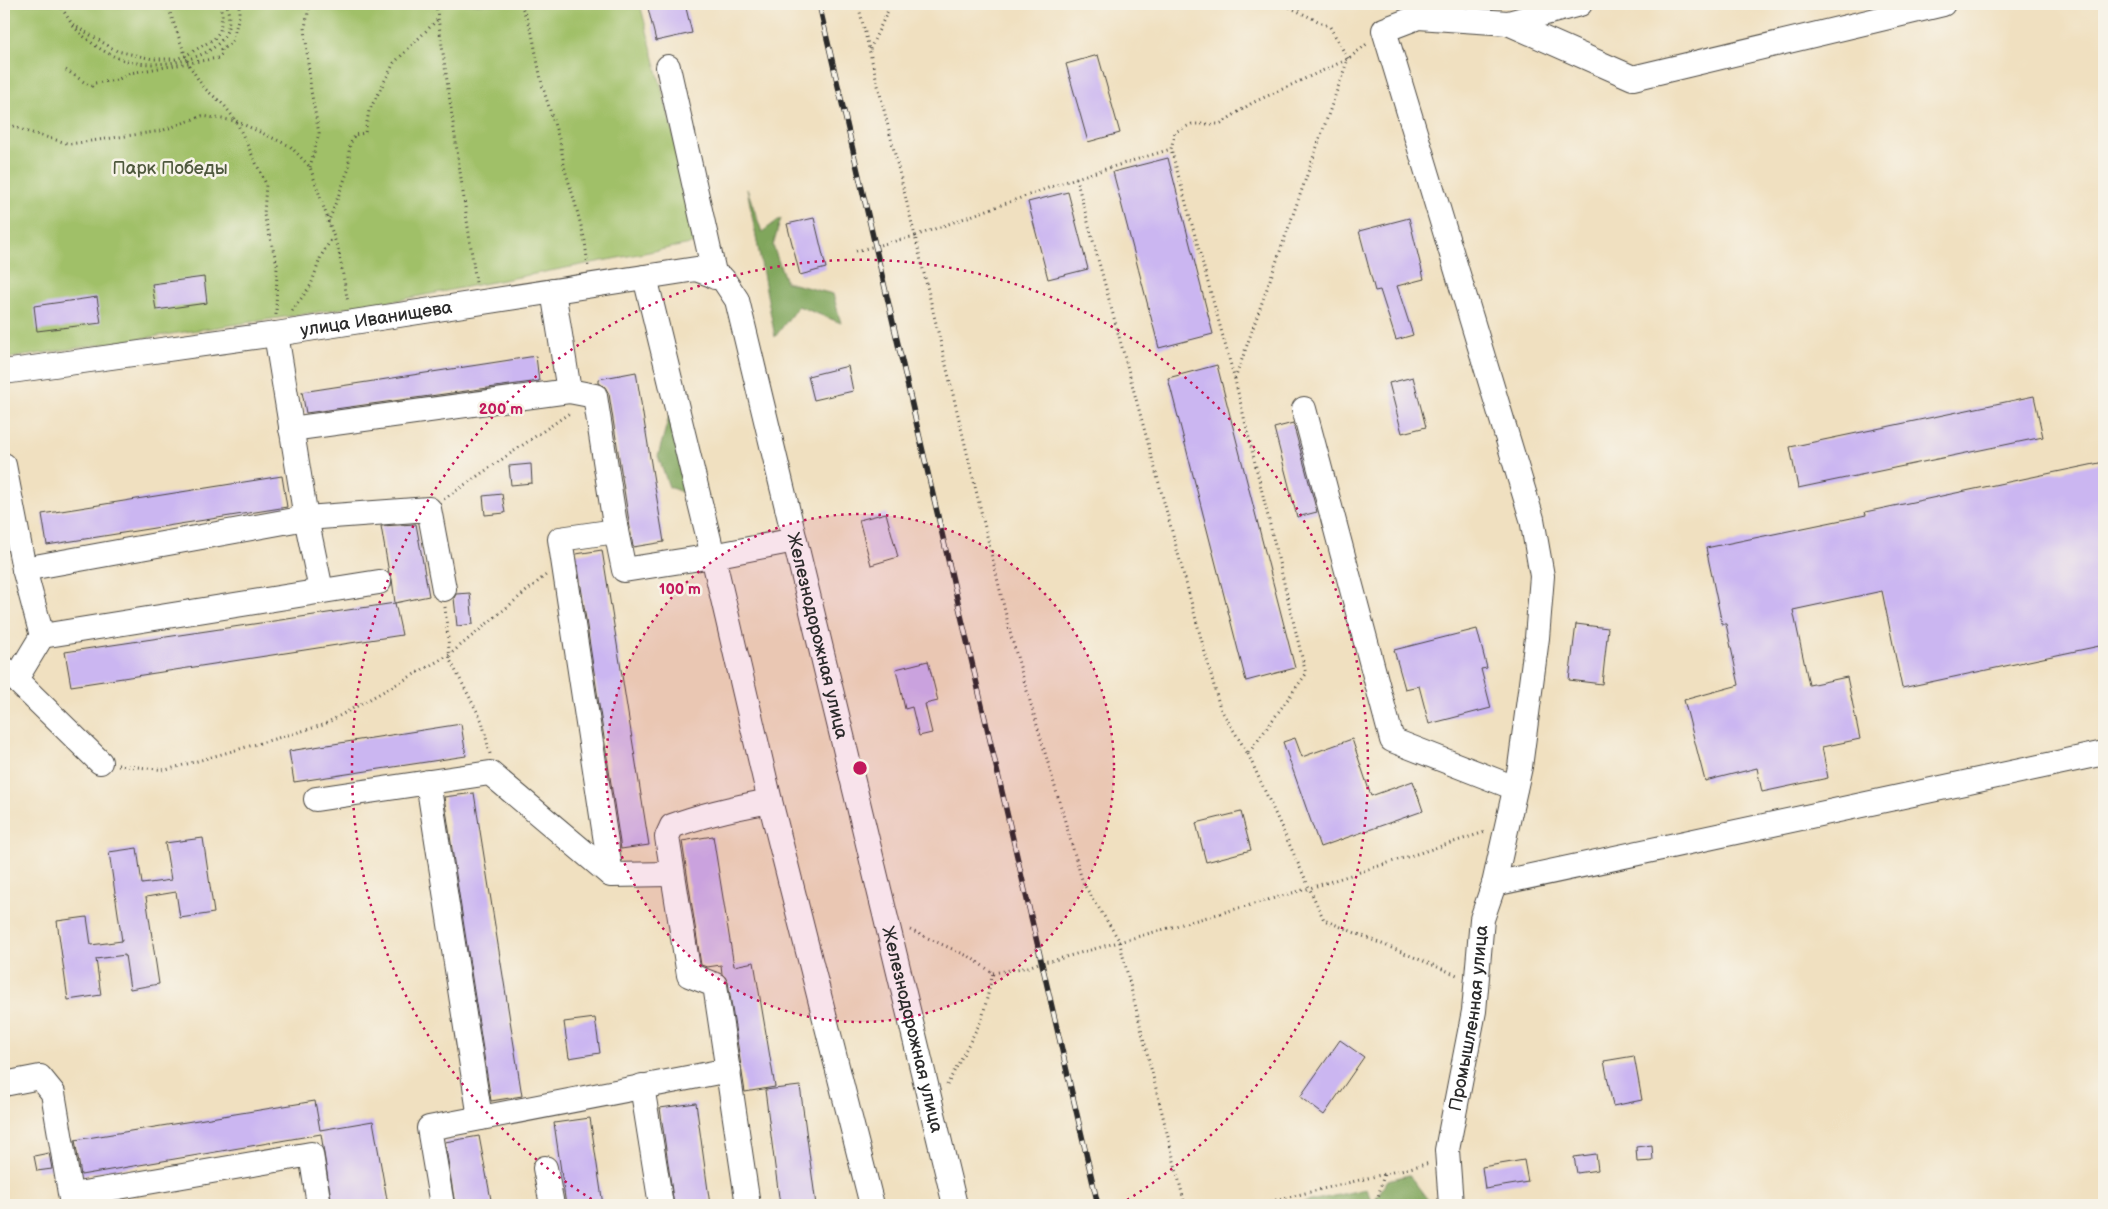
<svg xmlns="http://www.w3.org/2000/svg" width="2108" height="1209" font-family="'Balsamiq Sans',sans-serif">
<rect width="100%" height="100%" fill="#f7f3e8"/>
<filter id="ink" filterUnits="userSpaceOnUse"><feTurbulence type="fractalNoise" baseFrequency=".02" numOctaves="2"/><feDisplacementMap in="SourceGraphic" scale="10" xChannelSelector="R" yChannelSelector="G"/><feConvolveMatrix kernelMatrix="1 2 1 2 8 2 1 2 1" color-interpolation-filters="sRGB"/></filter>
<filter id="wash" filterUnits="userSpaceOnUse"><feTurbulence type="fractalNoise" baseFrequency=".0096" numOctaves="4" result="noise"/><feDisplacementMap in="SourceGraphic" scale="20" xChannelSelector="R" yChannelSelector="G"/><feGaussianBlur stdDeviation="1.12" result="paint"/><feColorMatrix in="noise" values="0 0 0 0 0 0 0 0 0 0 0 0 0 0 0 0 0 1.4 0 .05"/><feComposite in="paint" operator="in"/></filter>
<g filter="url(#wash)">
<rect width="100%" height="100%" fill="#f0e0c0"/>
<!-- green -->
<path fill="#a0c068" stroke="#66764a" d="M4,4H640L701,242L399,300L4,359Z"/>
<!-- forest -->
<path fill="#80a65c" stroke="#566844" d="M747,189L762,232L781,218L773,246L786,282L833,294L841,323L798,306L775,337Z
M669,416L689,495L669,487L658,456Z
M1409,1175L1432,1205L1398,1199L1397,1205H1292L1366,1189L1373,1202L1388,1180Z"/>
<g id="blocks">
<!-- building -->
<path fill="#cbb6f1" d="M647,4H685L692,33L656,41Z
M1098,55L1120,133L1088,142L1066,64Z
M1168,158L1213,334L1159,348L1113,172Z
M1068,192L1088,269L1048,279L1028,202Z
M814,218L826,268L800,275L787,224Z
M1409,218L1424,279L1397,286L1413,335L1396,340L1380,290L1375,291L1359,231Z
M204,277L207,303L156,310L152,284Z
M97,297L101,323L37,331L34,306Z
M536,356L539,381L306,413L302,392Z
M1217,365L1295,668L1246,681L1168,378Z
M848,366L853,391L814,400L808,376Z
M636,372L664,542L633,547L609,394L605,387L599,383V379Z
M1413,377L1426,427L1402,433L1389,383Z
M2034,396L2043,437L1798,488L1790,447Z
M1293,423L1317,512L1297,517L1274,428Z
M2104,462V645L1902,688L1882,591L1793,610L1809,685L1847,677L1860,739L1822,747L1828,778L1762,792L1757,768L1705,781L1684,700L1739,685L1726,624H1722L1706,548L1866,515L1865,512Z
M531,464L532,483L511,485L509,466Z
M282,476L287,507L47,545L42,514Z
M502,494L505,513L485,515L483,496Z
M886,513L898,557L871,565L859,520Z
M416,524L429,596L395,603L392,579L389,573L381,526Z
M602,550L649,845L621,849L576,554Z
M470,593L473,624L457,626L454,598L456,594Z
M395,603L402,635L71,686L65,652Z
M1576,624L1608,628L1602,684L1569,680Z
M1477,629L1487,668L1481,669L1491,708L1429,724L1419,686L1405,689L1394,650Z
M928,661L938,701L925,704L932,733L919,736L912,707L905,709L896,669Z
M461,724L466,756L294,782L289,751Z
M1295,738L1302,757L1352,739L1371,796L1413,781L1423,811L1320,847L1283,742Z
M474,793L522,1096L491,1101L444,797Z
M1241,812L1251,850L1206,862L1196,823Z
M713,836L734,966L754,962L775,1087L745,1092L728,982L722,974L721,965L707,967L701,965L682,841Z
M203,838L214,913L180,918L176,892L146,897L159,984L130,989L125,955L96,959L101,995L68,1000L57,921L87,917L91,945L122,941L109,852L137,848L142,884L171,880L165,843Z
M595,1018L600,1053L569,1058L564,1022Z
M1340,1040L1364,1057L1324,1115L1300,1097Z
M1634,1056L1642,1100L1613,1106L1604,1061Z
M800,1086L816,1205H780L765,1090Z
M315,1101L320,1130L373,1121L388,1205H332L321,1134L81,1175L75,1140Z
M696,1103L710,1205H674L660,1108Z
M590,1118L603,1205H566L554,1123Z
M479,1136L492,1205H455L445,1142Z
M1652,1145L1653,1161L1637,1162L1636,1147Z
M49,1153L52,1169L37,1171L34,1156Z
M1596,1154L1598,1170L1577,1173L1574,1157Z
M1524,1160L1528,1182L1485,1189L1482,1167Z"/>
</g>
</g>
<g filter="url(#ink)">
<use href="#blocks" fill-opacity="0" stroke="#494641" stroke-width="1"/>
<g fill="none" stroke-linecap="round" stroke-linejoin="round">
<defs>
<g id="minor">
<path d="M1508,23L1633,78L1943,4"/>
<path d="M668,67L715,277"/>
<path d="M645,277L713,556L770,801L872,1205"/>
<path d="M553,291L569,391L595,396L616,531L624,570L713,556L795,540"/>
<path d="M276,334L306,518L321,590"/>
<path id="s1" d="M4,372L276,334L696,269L723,279L737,300L955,1205"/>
<path d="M1304,409L1392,740L1515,788"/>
<path d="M291,429L569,391"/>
<path d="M4,465L24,569L42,636L16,679"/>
<path d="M616,531L560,539L611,875L672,874"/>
<path d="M24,569L306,518L429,509L444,589"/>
<path d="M42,636L379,582"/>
<path d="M5,669L100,762"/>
<path d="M428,782L480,1118"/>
<path d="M316,799L490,773L611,875"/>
<path d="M1494,884L2104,753"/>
<path d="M4,1084L40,1077L53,1093L72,1205"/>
<path d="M642,1086L661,1205"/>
<path d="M545,1168L552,1205"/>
<path d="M72,1195L311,1154L319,1205"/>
<path d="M442,1205L429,1128L729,1070"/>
<path d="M748,1205L715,985L689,975L667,837L672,826C704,814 737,807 770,801"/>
<path id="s2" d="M1451,1205L1447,1150L1474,1011L1482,919L1494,884L1520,767L1537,638L1542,576L1532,519L1384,30L1418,17L1508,23L1580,4"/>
</g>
</defs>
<!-- minor casing -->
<use href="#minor" stroke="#494641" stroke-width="26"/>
<!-- path -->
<path stroke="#494641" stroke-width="3" stroke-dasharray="1 4" stroke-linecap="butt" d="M59,4L72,24L117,51L153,59H175L185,56L214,39L220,31L222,15L220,4
M167,4L188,63L203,87L224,105L236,121L266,184L264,215L277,264L276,315
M436,4L476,283
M521,4L532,33L542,85L560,142L565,170L574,199L585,241L588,267
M73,26C87,41 110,58 131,62C159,68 220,61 228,27C230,19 228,11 227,4
M870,49L891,4
M66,70C73,74 87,85 92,86L95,83L117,80L130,73L218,58L222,54L221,50L232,42L239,16V4
M4,122L25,131L70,144L161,131L202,116L236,121L290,146L310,167L339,252L348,303
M310,167L319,133L311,91L307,52L305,27L310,4
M1076,178L1220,708L1248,754L1306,674L1235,380L1171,149
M328,223L349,168V148L354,135L365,133L369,111L394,63L437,20
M856,251L915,236L858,4
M292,311L311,285L321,256L332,238
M1235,379L1348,59L1330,27L1283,4
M444,499L571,412
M445,607L450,660L482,721L490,754
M1248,754L1324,920L1457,975
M118,765L166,770L323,725L449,655L546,575
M910,930L970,957L993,973L982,1019L947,1085
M993,973L1028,967L1041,962L1055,960L1310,888L1485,832
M1185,1205L1119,940L1083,883L1011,636L915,236L1076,178L1171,149L1175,132L1192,124H1220L1252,103L1348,59L1368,43
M1256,1205L1430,1163
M1376,1205L1384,1174"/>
<!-- minor -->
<use href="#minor" stroke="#fff" stroke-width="24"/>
<defs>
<path id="rail" d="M819,4L1098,1205"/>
</defs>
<!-- rail casing -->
<use href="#rail" stroke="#2b2b2b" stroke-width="5.5"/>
<!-- rail -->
<use href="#rail" stroke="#f7f3e8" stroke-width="4" stroke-dasharray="11" stroke-linecap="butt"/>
</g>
</g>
<!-- distance rings -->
<circle cx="860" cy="768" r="254" fill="#c2185b" fill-opacity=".12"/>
<g fill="none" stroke="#c2185b" stroke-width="2.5" stroke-dasharray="2.5 5">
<circle cx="860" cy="768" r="254"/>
<path d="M598 1203A508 508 0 1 1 1122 1203"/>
</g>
<g text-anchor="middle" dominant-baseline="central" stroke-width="5" stroke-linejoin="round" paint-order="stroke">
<!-- park labels -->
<g font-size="18" fill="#4e583d" stroke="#f7f3e8">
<text x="170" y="168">Парк Победы</text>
</g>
<!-- street labels -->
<g font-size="18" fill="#2b2b2b" stroke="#f7f3e8">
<text stroke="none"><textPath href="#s1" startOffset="376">улица Иванищева</textPath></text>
<text stroke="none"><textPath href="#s1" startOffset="1099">Железнодорожная улица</textPath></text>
<text stroke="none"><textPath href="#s2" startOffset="189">Промышленная улица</textPath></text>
<text stroke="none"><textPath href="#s1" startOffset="1504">Железнодорожная улица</textPath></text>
</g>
</g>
<circle cx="860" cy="768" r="8" fill="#c2185b" stroke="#f7f3e8" stroke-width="2.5"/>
<g font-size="15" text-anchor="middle" font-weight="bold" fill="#c2185b" stroke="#f7f3e8" stroke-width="5" stroke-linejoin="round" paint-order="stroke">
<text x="501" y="414">200 m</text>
<text x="680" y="594">100 m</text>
</g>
<!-- margin -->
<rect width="2108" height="1209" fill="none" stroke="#f7f3e8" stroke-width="20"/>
</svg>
